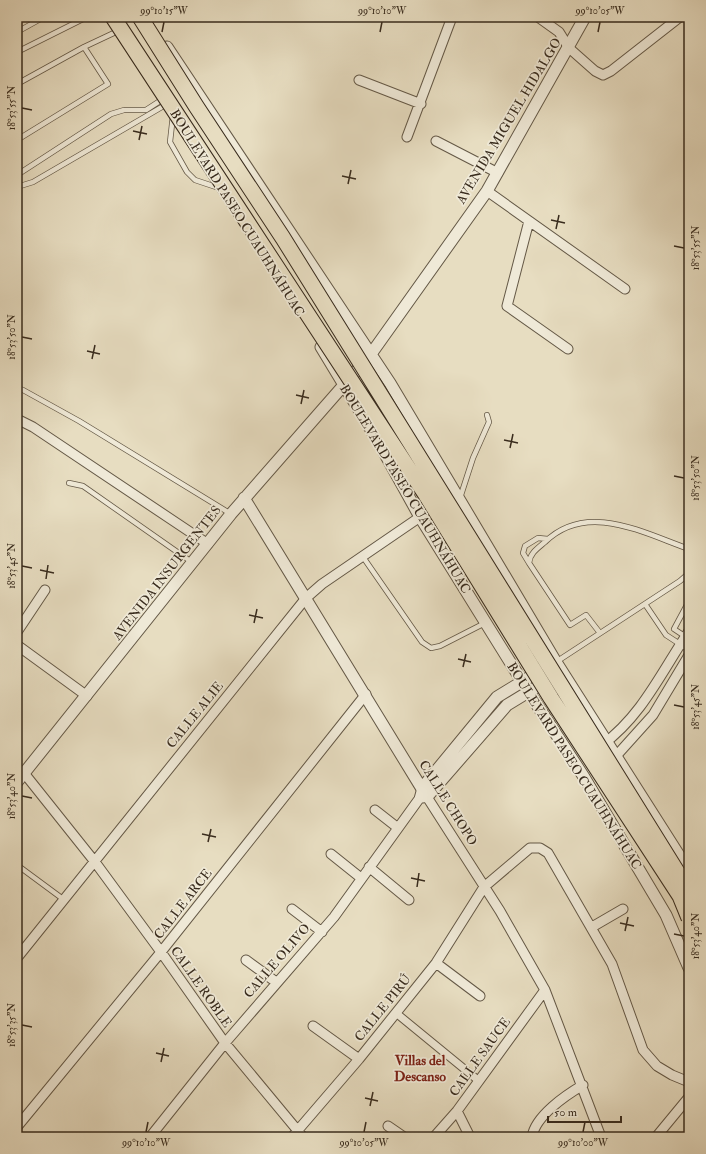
<svg xmlns="http://www.w3.org/2000/svg" width="706" height="1154" font-family="'IM FELL Double Pica',serif">
<rect width="100%" height="100%" fill="#e7ddc1"/>
<filter id="stains"><feTurbulence type="fractalNoise" baseFrequency=".005" numOctaves="4"/><feColorMatrix values="0 0 0 0 .2 0 0 0 0 .09 0 0 0 0 .02 0 0 0 .5 -.17"/></filter>
<radialGradient id="worn" r=".72"><stop offset=".6" stop-color="#630" stop-opacity="0"/><stop offset="1" stop-color="#630" stop-opacity=".3"/></radialGradient>
<g fill="none" stroke-linecap="round" stroke-linejoin="round">
<defs>
<path id="service" d="M17,32L44,17
M17,52L87,17
M17,84L84,47L118,31
M173,115L170,142L187,172L195,180L219,188
M17,140L108,84L84,47
M17,175L111,114L124,110H146L163,99
M17,187L33,182L167,104
M17,388L23,390L79,421L231,514
M69,483L83,486L193,563
M460,498L473,458L489,422L487,415
M363,557L422,642L431,648L440,646L485,623
M529,563L523,553L525,546L538,538L548,539
M689,601L674,629L689,639
M645,604L666,635L689,650
M600,633L586,615L570,625L529,563C530,553 538,548 545,542C587,501 643,533 689,549
M556,662L680,581L689,573
M17,865L63,899"/>
<path id="pedestrian" d="M396,1013L479,1081"/>
<path id="minor" d="M538,17L559,32L569,48L595,71L603,75L611,71L680,17
M359,80L421,104
M407,137L452,17
M436,141L498,173
M487,191L625,289
M529,221L507,306L568,349
M17,419L33,427L208,544
M17,632L45,590
M17,645L87,696
M602,745C642,716 662,671 689,631
M610,760L617,755L653,715L689,655
M17,769L24,773L95,862L161,952L225,1043L303,1137
M422,798L427,797L500,911L545,990L601,1137
M375,810L398,828
M331,854L361,878
M369,867L409,900
M292,909L322,932
M592,927L623,909
M17,958L306,598L322,584L420,517
M246,960L276,982
M436,963L480,996
M313,1026L359,1059
M457,1111L470,1137
M388,1126L404,1137
M17,1127L161,952L366,694
M150,1137L225,1043L334,917L419,799L422,788
M292,1137L359,1059L436,963L484,887L530,848H540L548,853L612,964L643,1050L657,1066L672,1075L689,1082
M434,1137L457,1111L545,990
M532,1137C535,1116 566,1095 583,1085
M656,1137L689,1097"/>
<path id="tertiary" d="M167,47L390,383L556,662L689,871
M321,347L379,443L420,517L528,691L584,777L666,915L689,968
M244,498L427,797L507,705L548,680
M17,782L231,514L371,354L487,191L585,17
M422,788L497,697L528,678"/>
</defs>
<!-- service casing -->
<use href="#service" stroke="#645846" stroke-width="6"/>
<!-- pedestrian casing -->
<use href="#pedestrian" stroke="#645846" stroke-width="9"/>
<!-- minor casing -->
<use href="#minor" stroke="#645846" stroke-width="11"/>
<!-- tertiary casing -->
<use href="#tertiary" stroke="#645846" stroke-width="13"/>
<!-- service -->
<use href="#service" stroke="#efe9d7" stroke-width="4.5"/>
<!-- pedestrian -->
<use href="#pedestrian" stroke="#efe9d7" stroke-width="7"/>
<!-- minor -->
<use href="#minor" stroke="#efe9d7" stroke-width="9"/>
<!-- tertiary -->
<use href="#tertiary" stroke="#efe9d7" stroke-width="11"/>
<defs>
<path id="primary-bridge" d="M113,17L426,495L551,698L680,896L689,918
M140,17L196,106L283,238L689,891"/>
</defs>
<!-- primary-bridge casing -->
<use href="#primary-bridge" stroke="#382b1d" stroke-width="17" stroke-linecap="butt"/>
<!-- primary-bridge -->
<use href="#primary-bridge" stroke="#e7ddc1" stroke-width="15"/>
</g>
<!-- ticks -->
<path fill="none" stroke="#382b1d" stroke-width="1.5" d="M162,32L164,22M380,32L382,22M598,32L600,22M22,108L32,110M133,131L147,134M139,140L142,126M342,176L356,179M348,184L351,170M551,220L565,223M556,229L559,215M674,246L684,248M22,337L32,339M87,351L100,354M92,359L95,345M296,395L309,398M301,404L304,390M504,440L518,443M510,448L513,434M674,476L684,478M22,566L32,568M40,570L54,573M46,579L48,565M249,615L263,618M254,623L257,609M458,659L471,662M463,667L466,654M674,705L684,707M22,796L32,798M202,834L216,837M208,842L211,829M411,878L425,881M417,887L419,873M620,923L634,926M625,931L628,917M674,934L684,936M22,1025L32,1027M156,1053L169,1056M161,1062L164,1048M365,1098L378,1101M370,1106L373,1092M146,1132L148,1122M364,1132L366,1122M583,1132L585,1122"/>
<g text-anchor="middle" dominant-baseline="central" stroke-width="3.5" stroke-linejoin="round" paint-order="stroke">
<!-- street labels -->
<g font-size="13" fill="#382b1d" stroke="#efe9d7">
<text transform="translate(509 121) rotate(-59)">AVENIDA MIGUEL HIDALGO</text>
<text transform="translate(237 213) rotate(58)">BOULEVARD PASEO CUAUHNÁHUAC</text>
<text transform="translate(405 489) rotate(59)">BOULEVARD PASEO CUAUHNÁHUAC</text>
<text transform="translate(167 573) rotate(-52)">AVENIDA INSURGENTES</text>
<text transform="translate(195 715) rotate(-51)">CALLE ALIE</text>
<text transform="translate(574 766) rotate(58)">BOULEVARD PASEO CUAUHNÁHUAC</text>
<text transform="translate(448 803) rotate(58)">CALLE CHOPO</text>
<text transform="translate(183 904) rotate(-52)">CALLE ARCE</text>
<text transform="translate(277 961) rotate(-49)">CALLE OLIVO</text>
<text transform="translate(201 987) rotate(55)">CALLE ROBLE</text>
<text transform="translate(383 1008) rotate(-51)">CALLE PIRÚ</text>
<text transform="translate(480 1057) rotate(-54)">CALLE SAUCE</text>
</g>
<!-- neighbourhood labels -->
<g font-size="14" font-weight="bold" fill="#7a1f14" stroke="#efe9d7">
<text x="420" y="1060">Villas del<tspan x="420" dy="16">Descanso</tspan></text>
</g>
</g>
<!-- margin -->
<rect width="706" height="1154" fill="none" stroke="#e7ddc1" stroke-width="44"/>
<!-- scale -->
<path d="M548 1116v6h73v-6" fill="none" stroke="#382b1d" stroke-width="2"/>
<text x="554" y="1116" font-size="12" fill="#382b1d" stroke="#efe9d7" stroke-width="3" paint-order="stroke">50 m</text>
<rect x="22" y="22" width="662" height="1110" fill="none" stroke="#382b1d" stroke-width="1.5"/>
<g font-size="10" text-anchor="middle" fill="#382b1d">
<text x="164" y="14">99°10'15"W</text>
<text x="382" y="14">99°10'10"W</text>
<text x="600" y="14">99°10'05"W</text>
<text transform="translate(11 108) rotate(-90)" y="4">18°53'55"N</text>
<text transform="translate(695 248) rotate(-90)" y="4">18°53'55"N</text>
<text transform="translate(11 337) rotate(-90)" y="4">18°53'50"N</text>
<text transform="translate(695 478) rotate(-90)" y="4">18°53'50"N</text>
<text transform="translate(11 566) rotate(-90)" y="4">18°53'45"N</text>
<text transform="translate(695 707) rotate(-90)" y="4">18°53'45"N</text>
<text transform="translate(11 796) rotate(-90)" y="4">18°53'40"N</text>
<text transform="translate(695 936) rotate(-90)" y="4">18°53'40"N</text>
<text transform="translate(11 1025) rotate(-90)" y="4">18°53'35"N</text>
<text x="146" y="1146">99°10'10"W</text>
<text x="364" y="1146">99°10'05"W</text>
<text x="583" y="1146">99°10'00"W</text>
</g>
<rect width="100%" height="100%" filter="url(#stains)"/>
<rect width="100%" height="100%" fill="url(#worn)"/>
</svg>
